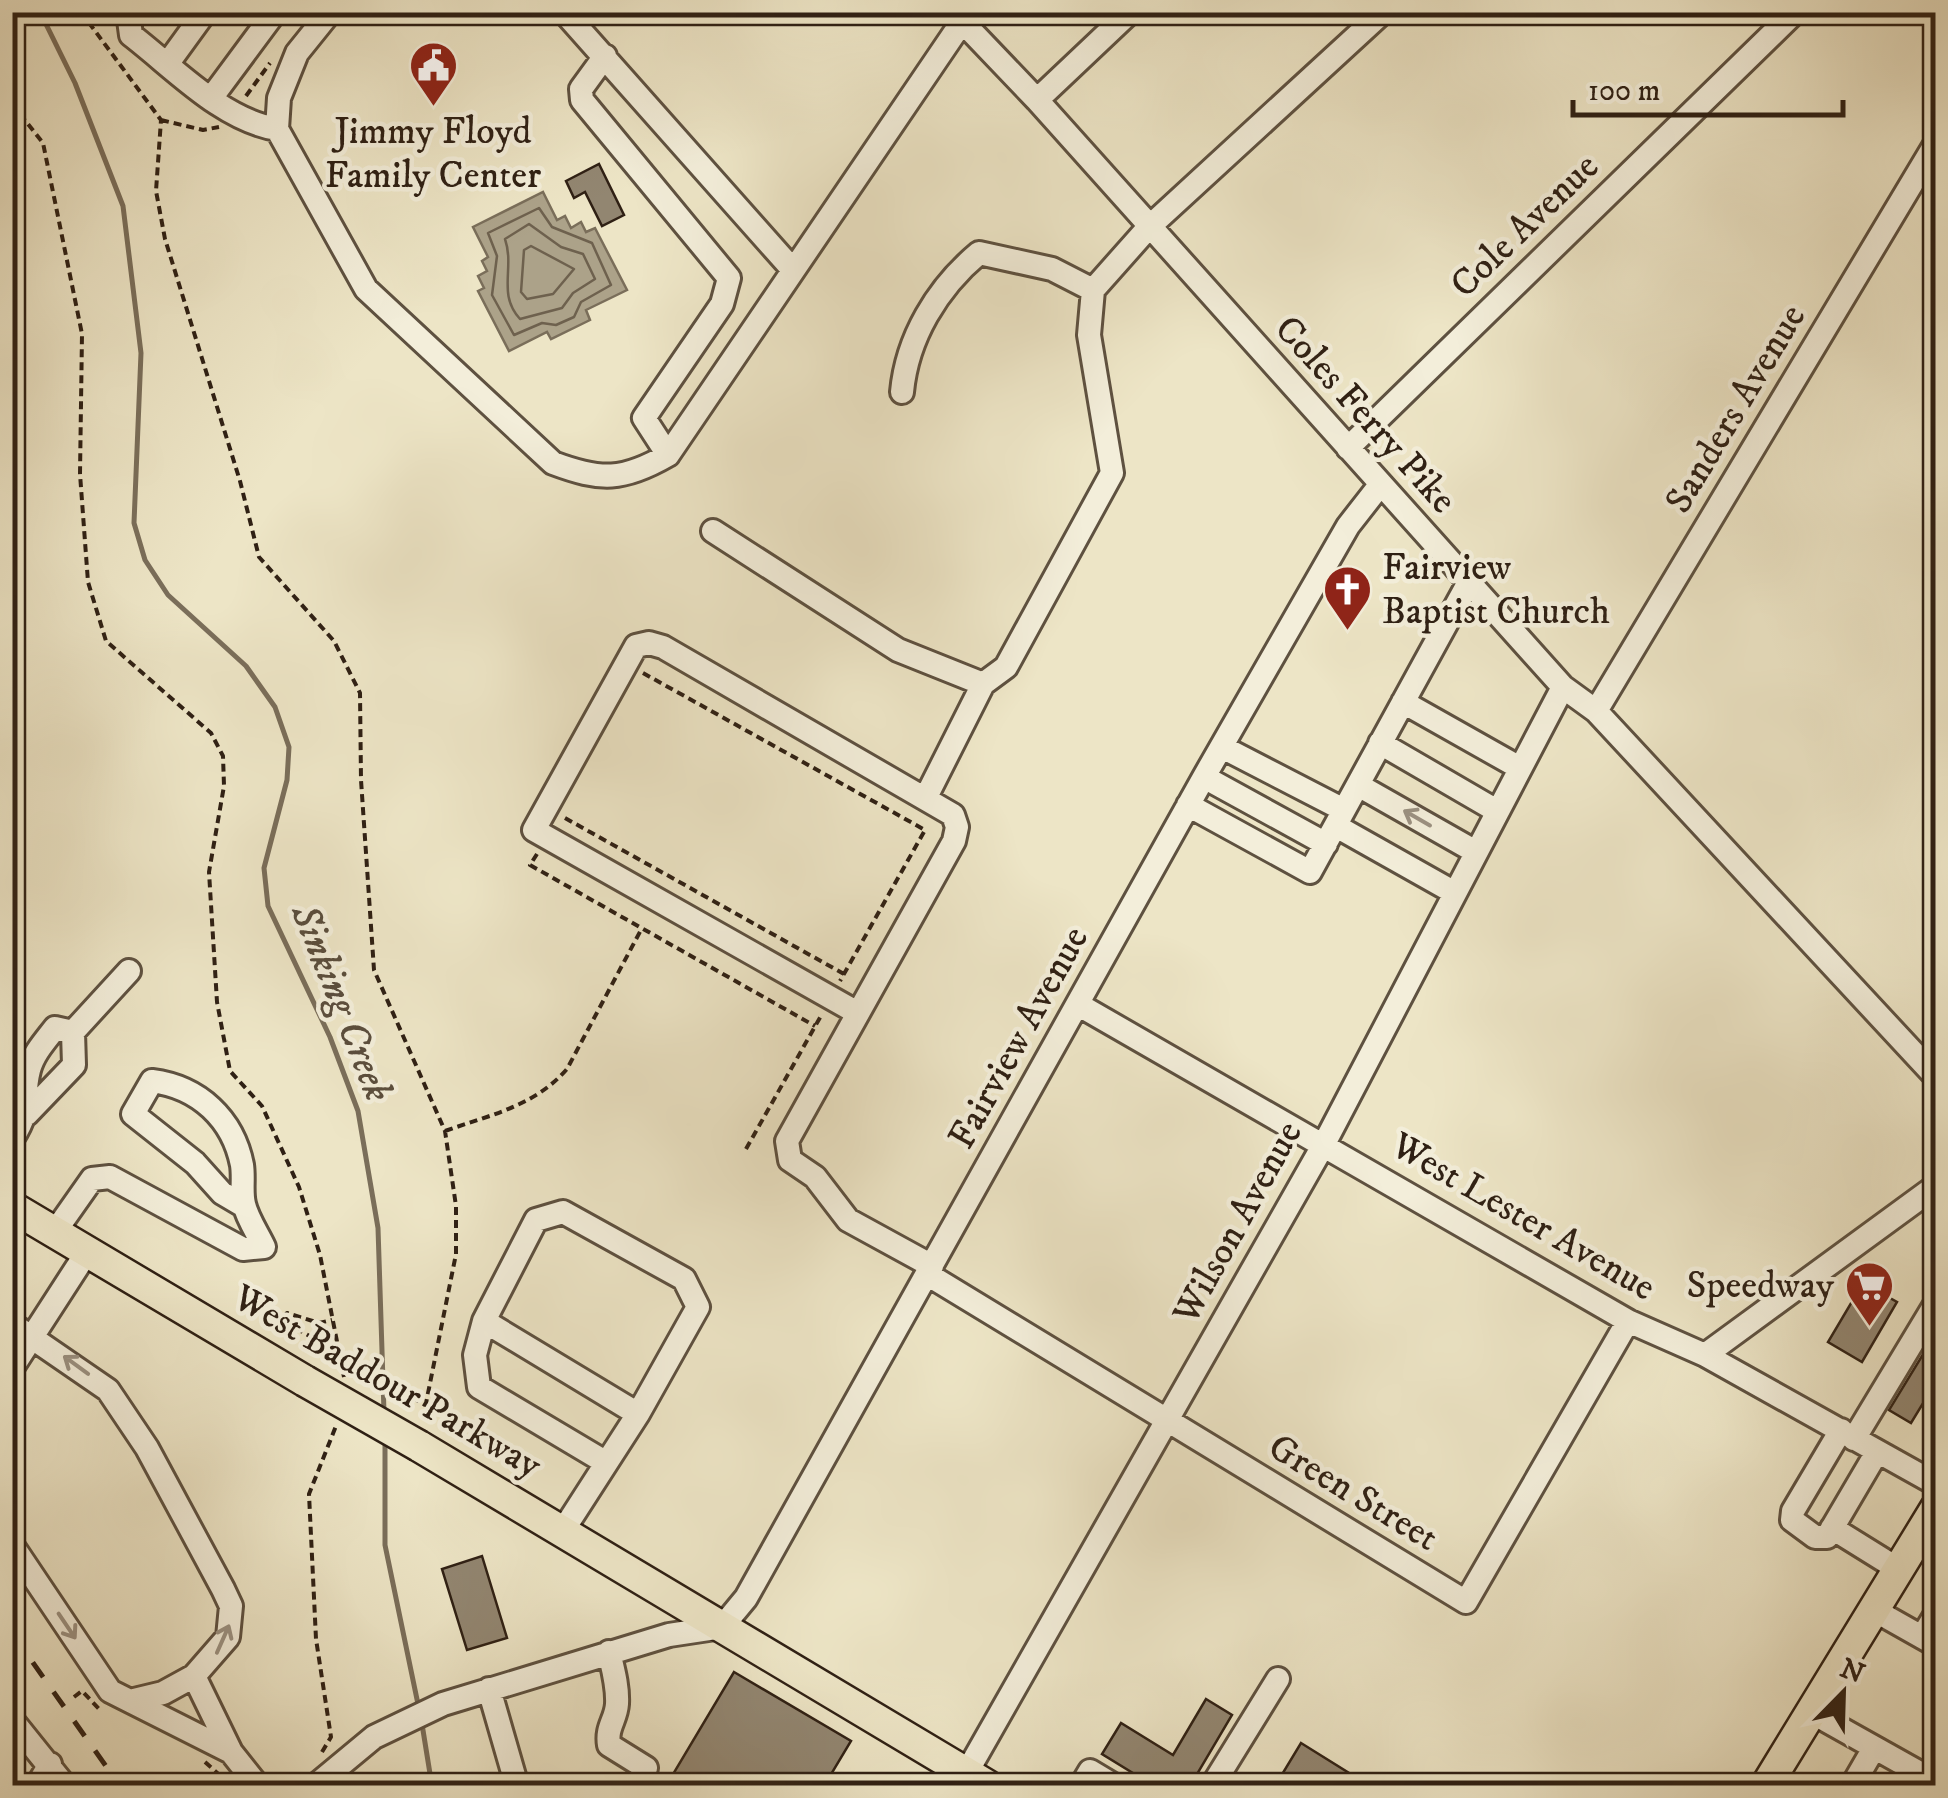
<svg xmlns="http://www.w3.org/2000/svg" width="1948" height="1798" font-family="'IM FELL DW Pica',serif">
<rect width="100%" height="100%" fill="#ede5c6"/>
<filter id="stains"><feTurbulence type="fractalNoise" baseFrequency=".002" numOctaves="4"/><feColorMatrix values="0 0 0 0 .2 0 0 0 0 .09 0 0 0 0 .02 0 0 0 .5 -.17"/></filter>
<radialGradient id="worn" r=".72"><stop offset=".6" stop-color="#630" stop-opacity="0"/><stop offset="1" stop-color="#630" stop-opacity=".3"/></radialGradient>
<!-- water -->
<path fill="#aca289" stroke="#7a6e5a" stroke-width="2.5" d="M543,192L557,220L565,216L571,228L581,222L586,232L595,228L627,290L586,310L590,320L551,339L547,332L509,351L478,291L484,288L478,276L487,271L482,261L488,257L473,227Z"/>
<g fill="none" stroke-linecap="round" stroke-linejoin="round">
<!-- shore -->
<path stroke="#6e614e" stroke-width="2.5" d="M539,208L552,227L592,243L611,285L581,302L574,317L556,325L542,323L514,335L492,295L497,256L488,233Z
M529,224L561,247L583,254L595,279L573,293L562,308L520,319C497,294 515,268 505,239Z
M531,246L574,269L553,294L527,299L521,292L524,250Z"/>
<!-- stream -->
<path stroke="#7a6e5a" stroke-width="5" d="M40,12L75,83L123,206L141,353L134,523L145,560L168,595L246,666L275,707L289,747L287,780L264,868L268,906L330,1037L358,1111L378,1228L384,1412
M385,1438V1545L419,1709
M422,1724L432,1786"/>
</g>
<!-- building -->
<path fill="#928671" stroke="#2f2014" stroke-width="2.5" d="M599,164L624,215L602,226L585,192L574,198L566,181Z
M1863,1283L1897,1302L1862,1362L1828,1342Z
M1936,1333V1382L1911,1423L1889,1410Z
M482,1556L507,1638L467,1650L442,1569Z
M734,1672L851,1741L824,1786H666Z
M1206,1699L1232,1715L1190,1786H1154L1102,1754L1121,1723L1173,1755Z
M1301,1743L1370,1786H1275Z"/>
<g fill="none" stroke-linecap="round" stroke-linejoin="round">
<defs>
<path id="minor" d="M135,12L129,20L131,35C174,68 222,120 277,129
M330,12L297,53L279,98L277,129L366,289L553,463C601,481 623,481 668,455L962,22
M564,12L793,270
M953,12L1037,100L1563,687L1596,711L1936,1077
M605,56L581,89L582,100L729,278L722,304L644,418L668,455
M168,63L205,12
M212,97L275,12
M1037,100L1130,12
M902,392C907,338 937,288 979,253L1052,269L1093,290
M1348,448L1795,12
M713,531L898,650L983,684
M1403,702L1520,768
M1596,711L1936,143
M1380,743L1497,811
M1222,747L1344,810
M1204,777L1326,844
M1358,785L1476,852
M926,797L983,684L1006,667L1112,473L1089,335L1093,290L1148,228L1383,12
M1188,805L1310,872L1469,582
M1336,826L1455,893
M1079,1005L1628,1321L1705,1355L1936,1484
M856,1012L534,830L636,646L649,643L663,647L953,815L957,827L954,841L787,1141L790,1160L815,1177L848,1220L932,1266
M27,1114L74,1065L73,1032
M12,1139C33,1106 21,1101 29,1070C33,1054 45,1041 55,1028L73,1032L129,971
M54,1233L92,1179L110,1177L243,1249L264,1247C258,1234 247,1218 244,1204C241,1192 244,1178 242,1165C233,1119 199,1087 152,1081L133,1114L195,1163L222,1193L244,1206
M927,1274L1466,1602L1628,1321
M484,1321L638,1414
M12,1324L108,1390L147,1448L223,1589L231,1606L228,1637L194,1676L231,1752L258,1786
M1705,1355L1936,1186
M12,1368L87,1252
M1841,1430L1793,1511L1792,1520L1815,1537H1827L1877,1452
M1854,1439L1936,1303
M1832,1528L1898,1569
M562,1532L638,1414L698,1307L684,1279L563,1212L536,1220L484,1321L475,1355L479,1387L605,1462
M12,1545L110,1691L231,1752
M1874,1610L1936,1645
M1922,1637L1936,1614
M609,1652C613,1669 618,1686 617,1704C616,1720 606,1727 609,1745L646,1768
M489,1689L517,1786
M134,1700L163,1693L194,1676
M1811,1712L1936,1782
M12,1720L65,1786
M37,1786L50,1764
M315,1786L374,1737L443,1704L669,1635L722,1627L746,1598L1204,777L1348,526L1380,485
M959,1786L1324,1144L1563,687
M1081,1786L1090,1771L1115,1786
M1212,1786L1278,1679
M1852,1786L1874,1748"/>
<path id="major" d="M12,1207L305,1381
M419,1446L988,1786
M1766,1786L1936,1508"/>
</defs>
<!-- minor casing -->
<use href="#minor" stroke="#5e5140" stroke-width="28"/>
<!-- major casing -->
<use href="#major" stroke="#2f2014" stroke-width="35"/>
<!-- path -->
<path stroke="#2f2014" stroke-width="4" stroke-dasharray="8 5" stroke-linecap="butt" d="M81,12L161,120L156,191L165,239L240,481L259,557L334,641L360,693L361,780L374,970L445,1131L456,1206V1254L423,1418
M246,96L270,63
M12,104L43,143L82,334L80,474L88,582L106,641L211,733L223,756L224,786L209,872L217,1002L230,1071L262,1106L299,1187L320,1255L344,1377
M161,120L203,130L219,127
M643,673L925,830L840,981
M565,818L844,974
M537,854L530,865L815,1026
M445,1131C490,1115 535,1106 567,1069L642,928
M746,1149L822,1014
M325,1345L282,1320L287,1313L319,1323L332,1320
M412,1397L425,1405
M74,1697L82,1691L99,1709
M322,1752L331,1737L316,1639L309,1494L336,1426
M205,1762L224,1779
M288,1786L297,1776"/>
<!-- minor -->
<use href="#minor" stroke="#f3eeda" stroke-width="22"/>
<!-- major -->
<use href="#major" stroke="#ede5c6" stroke-width="30"/>
<!-- rail -->
<path stroke="#2f2014" stroke-width="5" stroke-dasharray="18 18" stroke-linecap="butt" d="M12,1633L120,1786"/>
<defs>
<path id="major-bridge" d="M305,1381L419,1446"/>
</defs>
<!-- major-bridge casing -->
<use href="#major-bridge" stroke="#2f2014" stroke-width="35" stroke-linecap="butt"/>
<!-- path-bridge -->
<path stroke="#2f2014" stroke-width="4" stroke-dasharray="8 5" stroke-linecap="butt" d="M325,1345L412,1397"/>
<!-- major-bridge -->
<use href="#major-bridge" stroke="#ede5c6" stroke-width="30"/>
</g>
<!-- one-way arrows -->
<defs><path id="oneway-shaft" d="M-6 0H5M1.5-3L5.5 0L1.5 3" fill="none" stroke-width="1.6" stroke-linecap="round" stroke-linejoin="round" transform="scale(2.5)"/></defs>
<g stroke="#9b9181">
<use href="#oneway-shaft" transform="translate(1417 818) rotate(-150)"/>
<use href="#oneway-shaft" transform="translate(76 1365) rotate(-144)"/>
<use href="#oneway-shaft" transform="translate(67 1626) rotate(56)"/>
<use href="#oneway-shaft" transform="translate(223 1639) rotate(-66)"/>
</g>
<!-- icons -->
<defs>
<symbol id="civic-pin" viewBox="-11 -11 22 30"><path d="M0 17L-7.5 6A9.5 9.5 0 1 1 7.5 6Z" fill="#8f2418" stroke="#f3eeda"/><path d="M-.6-6.5H3V-4.5H.6V-3L4-1V1h2V6H-6V1h2V-1L-.6-3ZM-1.2 2.5V6h2.4V2.5Z" fill="#fff"/></symbol>
<symbol id="church-pin" viewBox="-11 -11 22 30"><path d="M0 17L-7.5 6A9.5 9.5 0 1 1 7.5 6Z" fill="#8f2418" stroke="#f3eeda"/><path d="M-1.2-6h2.4v3.5h3.3v2.4h-3.3V6h-2.4V-.1h-3.3v-2.4h3.3Z" fill="#fff"/></symbol>
<symbol id="supermarket-pin" viewBox="-11 -11 22 30"><path d="M0 17L-7.5 6A9.5 9.5 0 1 1 7.5 6Z" fill="#8f2418" stroke="#f3eeda"/><path d="M-6-5.5h2.5l.6 2H6L4.5 2H-2.5L-4.4-4H-6ZM-1.5 3.2a1.3 1.3 0 1 0 .1 0ZM3 3.2a1.3 1.3 0 1 0 .1 0Z" fill="#fff"/></symbol>
</defs>
<g fill-rule="evenodd">
<use href="#civic-pin" x="406" y="38" width="55" height="75"/>
<use href="#church-pin" x="1320" y="562" width="55" height="75"/>
<use href="#supermarket-pin" x="1842" y="1258" width="55" height="75"/>
</g>
<g text-anchor="middle" dominant-baseline="central" stroke-width="9" stroke-linejoin="round" paint-order="stroke">
<!-- poi labels -->
<g font-size="38" fill="#2f2014" stroke="#f3eeda">
<text x="433" y="132">Jimmy Floyd<tspan x="433" dy="44">Family Center</tspan></text>
<text x="1382" y="568" text-anchor="start">Fairview<tspan x="1382" dy="44">Baptist Church</tspan></text>
<text x="1834" y="1286" text-anchor="end">Speedway</text>
</g>
<!-- street labels -->
<g font-size="38" fill="#2f2014" stroke="#f3eeda">
<text transform="translate(1525 226) rotate(-44)">Cole Avenue</text>
<text transform="translate(1736 409) rotate(-59)">Sanders Avenue</text>
<text transform="translate(1365 415) rotate(48)">Coles Ferry Pike</text>
<text transform="translate(1019 1038) rotate(-61)">Fairview Avenue</text>
<text transform="translate(1523 1217) rotate(30)">West Lester Avenue</text>
<text transform="translate(1238 1223) rotate(-61)">Wilson Avenue</text>
<text transform="translate(387 1382) rotate(30)">West Baddour Parkway</text>
<text transform="translate(1353 1493) rotate(31)">Green Street</text>
</g>
<!-- water labels -->
<g font-size="40" font-style="italic" fill="#5b4e3d" stroke="#f3eeda">
<text transform="translate(340 1003) rotate(68)">Sinking Creek</text>
</g>
</g>
<!-- margin -->
<rect width="1948" height="1798" fill="none" stroke="#ede5c6" stroke-width="50"/>
<rect x="15" y="15" width="1918" height="1768" fill="none" stroke="#2f2014" stroke-width="5"/>
<rect x="25" y="25" width="1898" height="1748" fill="none" stroke="#2f2014" stroke-width="2.5"/>
<!-- north arrow -->
<g transform="translate(1843 1693) rotate(23)" stroke="#f3eeda" stroke-width="8" paint-order="stroke">
<path d="M0-8L18 38L0 25L-18 38Z" fill="#2f2014"/>
<text y="-15" font-size="28" font-weight="bold" text-anchor="middle" fill="#2f2014">N</text>
</g>
<!-- scale -->
<path d="M1573 100v15h270v-15" fill="none" stroke="#2f2014" stroke-width="5"/>
<text x="1588" y="100" font-size="30" fill="#2f2014" stroke="#f3eeda" stroke-width="8" paint-order="stroke">100 m</text>
<rect width="100%" height="100%" filter="url(#stains)"/>
<rect width="100%" height="100%" fill="url(#worn)"/>
</svg>
